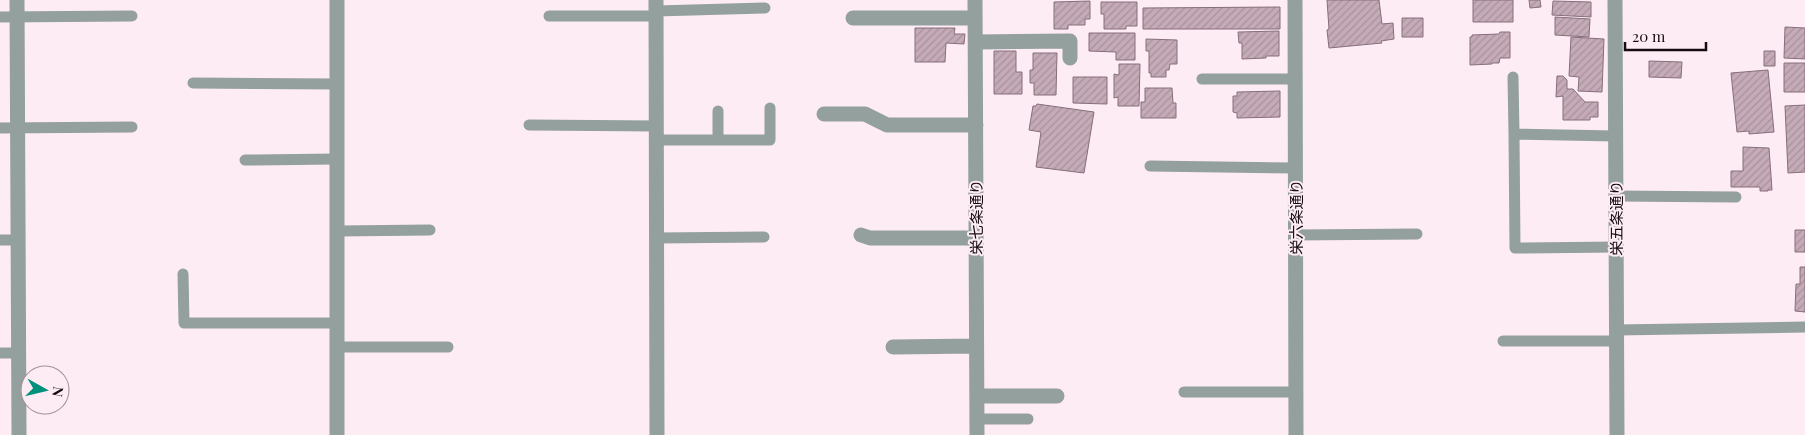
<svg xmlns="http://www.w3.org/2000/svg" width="1805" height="435" font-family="'Playfair Display','Noto Sans JP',serif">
<defs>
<pattern id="building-hatch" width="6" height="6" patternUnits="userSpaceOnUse" patternTransform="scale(1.25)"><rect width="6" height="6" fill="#c5aab8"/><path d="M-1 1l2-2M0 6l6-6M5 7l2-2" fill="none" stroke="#a8919d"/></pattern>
</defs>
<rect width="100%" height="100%" fill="#feecf5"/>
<!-- building -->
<path fill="url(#building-hatch)" stroke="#866e7b" d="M1327,0H1379L1382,24L1393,23L1394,39L1381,41L1382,43L1329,48L1327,30L1329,29Z
M1473,0H1513V22H1473Z
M1529,0H1540L1541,7L1530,8Z
M1090,1V19H1085V25H1068V29H1054V2Z
M1553,1L1591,2V17L1552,15Z
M1101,2H1137V26H1126V29H1104V14H1101Z
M1280,7V29H1143V8Z
M1555,17L1590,19L1589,37L1555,35Z
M1402,18H1423V37H1402Z
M1785,27L1805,28V59L1784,58Z
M915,28H955L954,34H965L964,44L946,43L945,62H915Z
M1279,31V56H1266V58L1242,59V43H1239L1238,32Z
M1500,32H1510V58H1500L1499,63H1492V64L1470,65V37H1472V35L1499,34Z
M1089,33H1135V60H1116V52L1089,51Z
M1571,37L1604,39L1602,92L1578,91L1579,77L1569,76Z
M1146,39L1177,40V64H1170L1169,70H1166V77H1151V73H1149V51H1146Z
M994,51H1016V72H1022V94H994Z
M1764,51H1775V66H1764Z
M1033,53H1057L1056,95H1034V83H1030V70H1033Z
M1649,61L1682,62L1681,78L1649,77Z
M1784,63H1805V92H1784Z
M1119,64H1140L1139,106H1118V97L1114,98V74L1119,75Z
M1768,70L1774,132L1749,134V131L1737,132L1731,73Z
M1557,76H1563L1567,80V89H1573L1585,102H1598V117H1590V120H1563V96L1556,97Z
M1073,77H1107V104L1073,103Z
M1145,88H1172L1173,103H1176V118H1141V102H1145Z
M1280,91V117L1237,118V113L1233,112V96H1237V92Z
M1037,104L1094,112L1084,173L1036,167L1041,132L1029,130L1033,106H1036Z
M1805,105V172L1788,173L1785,106Z
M1743,147L1769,148L1772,190H1768V191H1760V187H1731V171H1743Z
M1795,230H1805V252H1795Z
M1800,267H1805V312L1795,311L1796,284H1800Z"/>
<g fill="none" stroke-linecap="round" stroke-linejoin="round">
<!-- lane -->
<path stroke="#93a09d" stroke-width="11" d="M656,11L765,8
M549,16H656
M0,17L132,16
M1513,77L1514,134
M1202,79H1295
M193,83L337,84
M718,111V140
M529,125L657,126
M0,128L132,127
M1615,136L1514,134L1515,248L1616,247
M657,140H770V108
M245,160L337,159
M1150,166L1296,168
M1615,196L1736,197
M338,231L430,230
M1295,235L1417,234
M657,238L764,237
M0,240H18
M183,274L184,323H337
M1616,330L1805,327
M1503,341H1616
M337,347H448
M0,353H18
M1184,392H1296
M977,419H1028"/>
<!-- street -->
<path stroke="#93a09d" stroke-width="15" d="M17,0L19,435
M337,0V435
M656,0L657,435
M975,0L977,435
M1295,0L1296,435
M1615,0L1617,435
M853,18H975
M976,42L1070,41V58
M824,114H865L887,125H976
M861,235L870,238H976
M893,347L976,346
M977,396H1057"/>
</g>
<g text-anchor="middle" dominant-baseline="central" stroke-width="4" stroke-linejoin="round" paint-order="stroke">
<!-- street labels -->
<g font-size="15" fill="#150c11" stroke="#feecf5">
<text transform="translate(976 217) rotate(-90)">栄七条通り</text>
<text transform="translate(1296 217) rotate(-90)">栄六条通り</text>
<text transform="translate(1616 218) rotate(-90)">栄五条通り</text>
</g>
</g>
<!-- north arrow -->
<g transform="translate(45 390) rotate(98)"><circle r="24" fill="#feecf5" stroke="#a1929a"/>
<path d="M0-4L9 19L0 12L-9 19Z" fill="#00917d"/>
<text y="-8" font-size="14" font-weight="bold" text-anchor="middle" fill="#150c11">N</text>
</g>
<!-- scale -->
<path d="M1625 42v8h81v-8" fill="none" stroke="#150c11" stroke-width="2.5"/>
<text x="1632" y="42" font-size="15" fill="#150c11" stroke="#feecf5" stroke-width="4" paint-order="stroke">20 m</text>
</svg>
